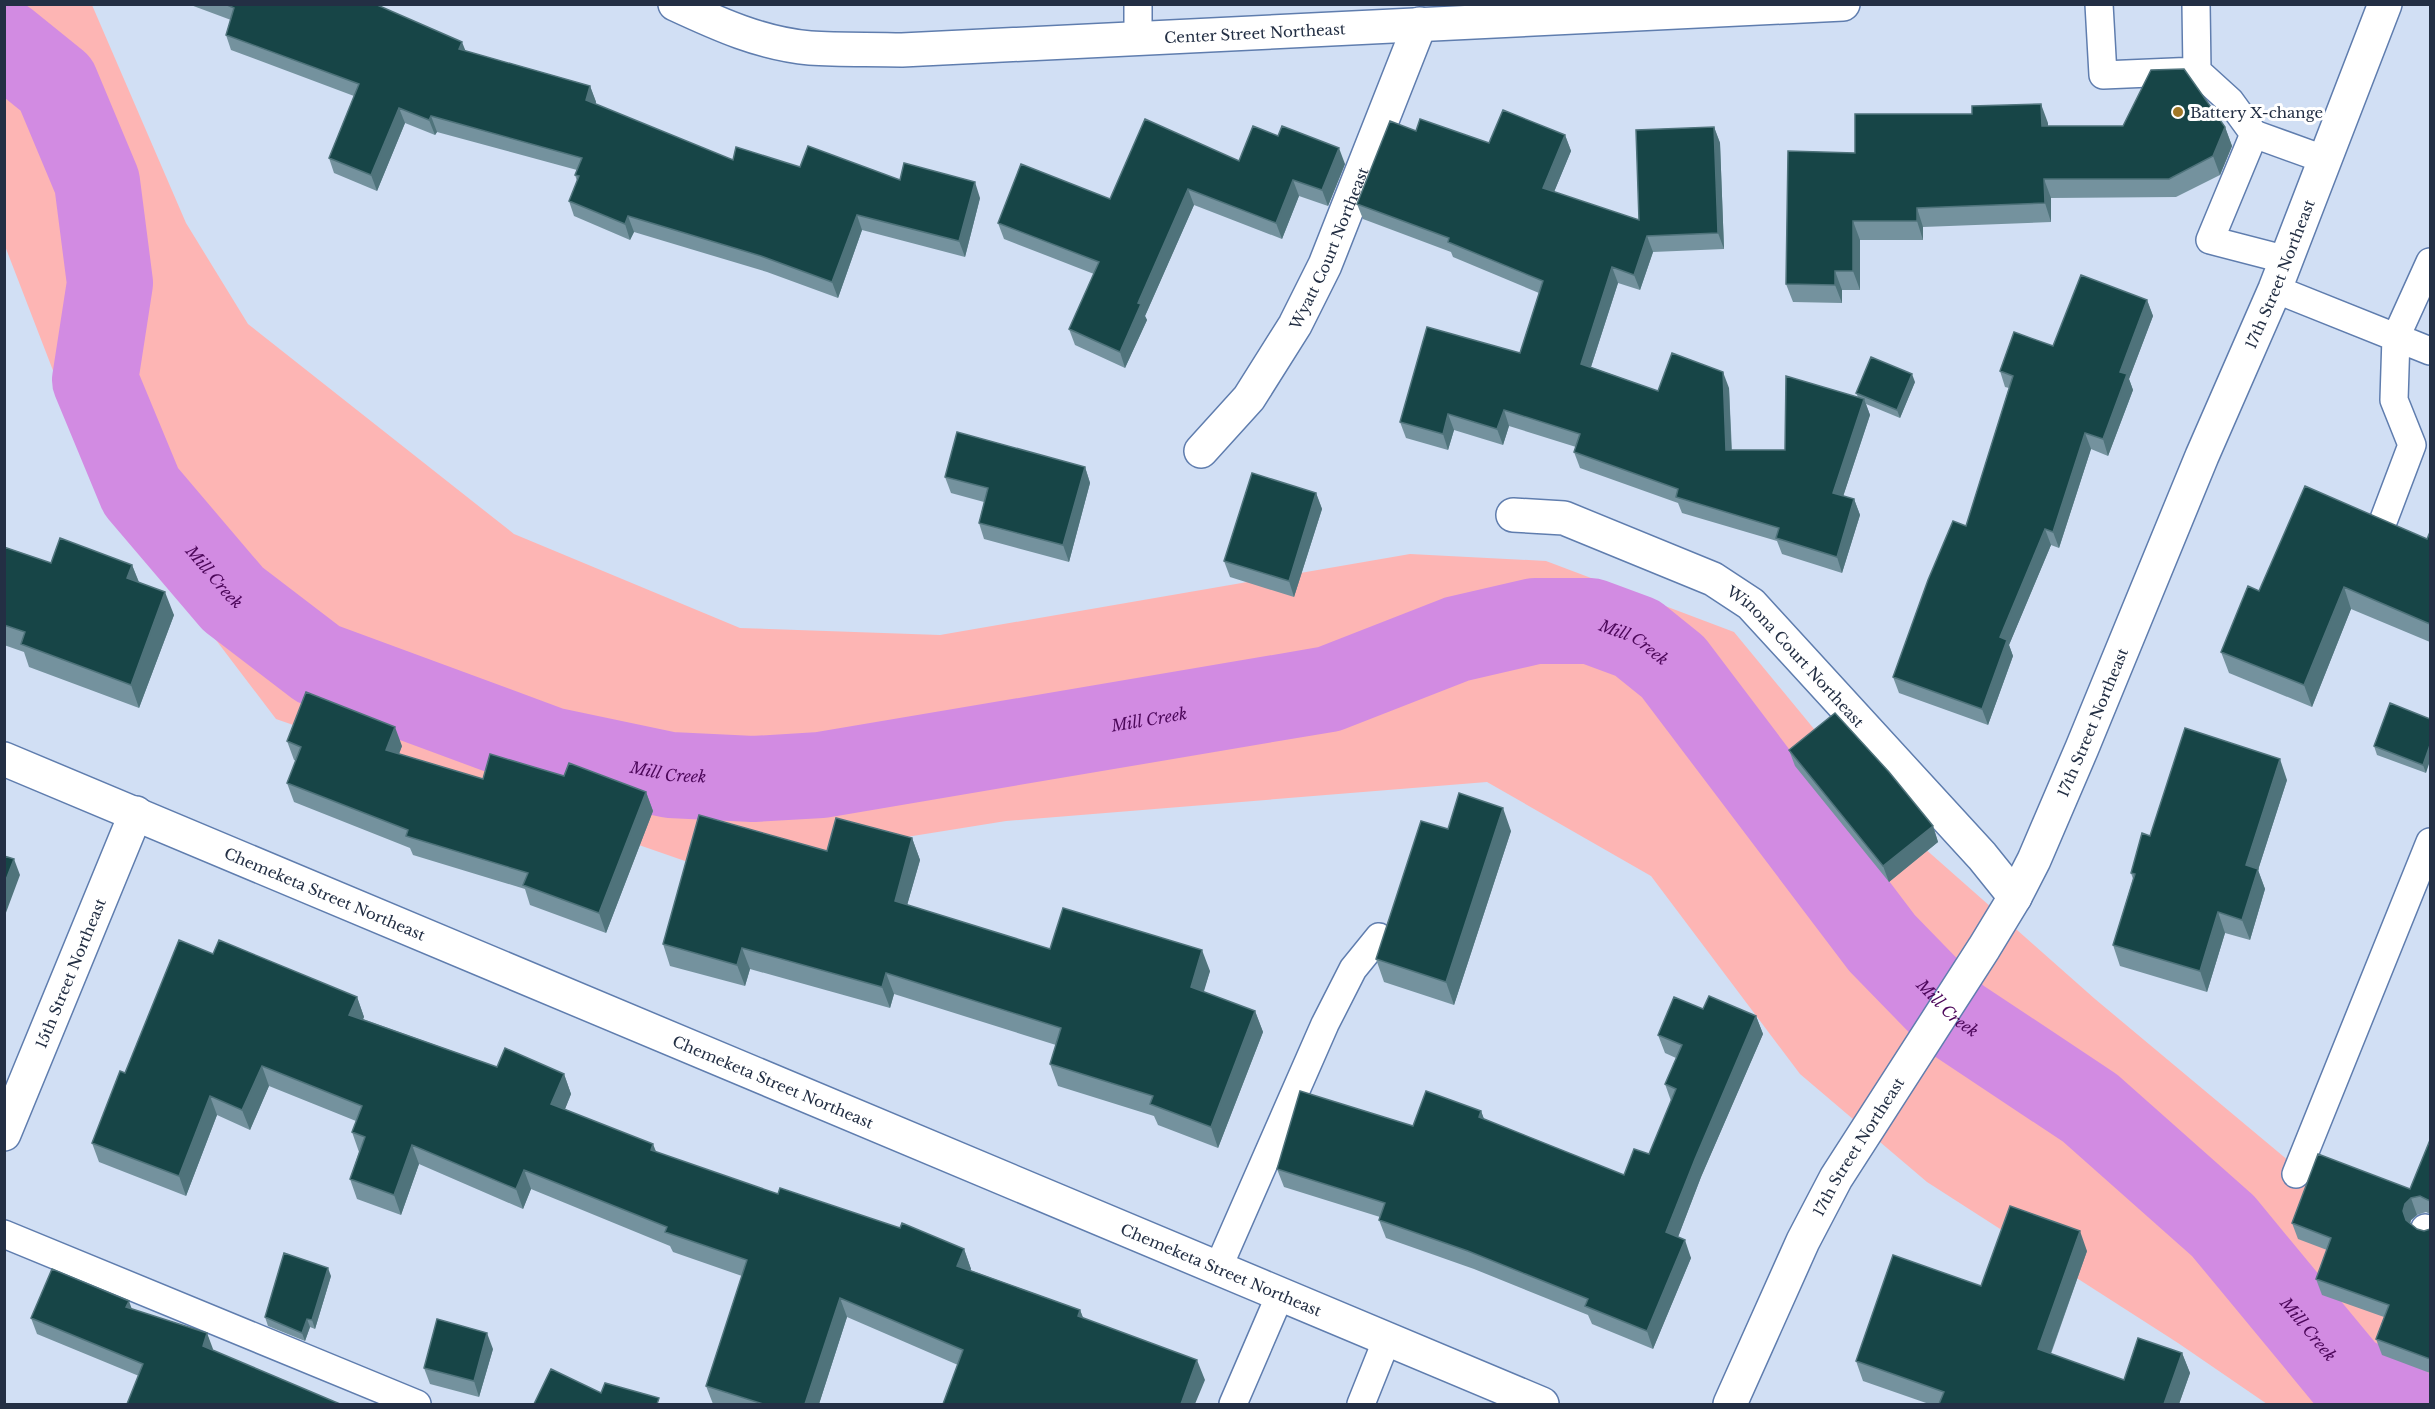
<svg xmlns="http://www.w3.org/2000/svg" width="2435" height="1409" font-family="'Libre Baskerville',serif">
<rect width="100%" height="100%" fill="#d1dff4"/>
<!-- green -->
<path fill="#fdb5b4" d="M5,5H92L186,223L248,324L514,534L740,628L940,635L1410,554L1546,561L1734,632L1880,809L2095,999L2430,1279V1404H2267L2178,1343L1927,1182L1800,1074L1651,876L1487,782L1006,821L708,869L276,719L96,482L5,246Z"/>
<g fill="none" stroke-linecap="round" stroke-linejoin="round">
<!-- river -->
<path stroke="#d28be2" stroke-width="86" id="s1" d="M4,42L56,84L97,182L110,283L95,380L141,491L233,599L318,664L551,750L670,775L753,779L821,775L1329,689L1457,639L1535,621H1591L1637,638L1673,667L1882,943L1956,1019L2090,1108L2223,1226L2347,1376L2399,1404"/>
<defs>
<path id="lane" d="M2099,4L2103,75L2197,71L2230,101L2254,134L2210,240L2287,260
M2196,4L2197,71
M1138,38V4
M2254,134L2326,160
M2275,289L2430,351
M2384,519L2412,445L2394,400L2396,337L2430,262
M2296,1174L2430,842
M2425,1228L2430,1231
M4,1234L417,1404
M1218,1268L1325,1024L1353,969L1379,937
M1233,1404L1280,1295
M1361,1404L1387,1339"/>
<g id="street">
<path id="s2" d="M1201,451L1249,398L1295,325L1325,265L1420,24"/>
<path id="s3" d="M1513,515L1564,518L1713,579L1751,604L1982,856L2015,897"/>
<path id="s4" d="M4,759L1542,1404"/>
<path id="s5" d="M4,1134L136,813"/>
</g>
<g id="secondary">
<path id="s6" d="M675,4C718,24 762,44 810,48C840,50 871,49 902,50L1843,4"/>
<path id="s7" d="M1730,1404L1803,1241L1836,1178L1984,948L2015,897L2034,860L2082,748L2202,456L2275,289L2385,4"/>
</g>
</defs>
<!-- lane casing -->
<use href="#lane" stroke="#5f7dae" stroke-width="30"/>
<!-- street casing -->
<use href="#street" stroke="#5f7dae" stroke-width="36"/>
<!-- secondary casing -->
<use href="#secondary" stroke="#5f7dae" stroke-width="36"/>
<!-- lane -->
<use href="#lane" stroke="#fff" stroke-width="27"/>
<!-- street -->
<use href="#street" stroke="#fff" stroke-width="33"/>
<!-- secondary -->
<use href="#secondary" stroke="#fff" stroke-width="33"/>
</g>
<!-- wall -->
<path fill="#74929e" d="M188,4H375L466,51L590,86L596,102L595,104L733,160L800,167L900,180L980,198L965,257L862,230L838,298L767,272L634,232L630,240L574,216L569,201L577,181L575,175L577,170L437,132L435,135L405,123L377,191L334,173L329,158L354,96L231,50L226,35L231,20Z
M2048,123V126L2225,127L2232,146L2220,175L2176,197L2051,198V222L1923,227V240H1860V290H1842V303L1793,302L1786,284L1855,153Z
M1714,127L1720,143L1724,249L1653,252L1640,290L1618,283L1591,367L1658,391L1729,388L1732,450H1785L1858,397L1856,393L1915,382L1900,418L1866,404L1870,415L1843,496L1854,499L1860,515L1842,573L1782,554L1777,541L1682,513L1678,503L1580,468L1574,452L1576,447L1509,426L1503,445L1454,430L1448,450L1406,438L1400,422L1520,353L1539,293L1453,257L1451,252L1363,219L1357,204L1416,131L1489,143L1565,135L1571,151L1554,192L1639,220Z
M1278,136L1345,164L1328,206L1299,196L1282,239L1194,205L1145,316L1147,320L1125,368L1075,345L1069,329L1094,274L1004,239L998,223L1110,199L1239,161Z
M2147,300L2153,316L2129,379L2133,390L2108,456L2091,449L2059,548L2051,545L2009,645L2013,656L1988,725L1899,693L1893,677L1966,526L2009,388L2005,387L2000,371L2053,346Z
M1085,467L1090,483L1069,562L984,539L979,523L984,502L951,493L945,477Z
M1316,493L1322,509L1294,597L1230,577L1224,561Z
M2430,532V642L2351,609L2312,707L2229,673L2221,652L2259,591L2427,539Z
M4,547L51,563L132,565L139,582L174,615L139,708L29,667L24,652L4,645Z
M2430,719L2426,773L2377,755L2374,746Z
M287,741L402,746L399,754L483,779L564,776L646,792L653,811L606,933L530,905L525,889L413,855L410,848L294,802L287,783L296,761L294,760Z
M1789,750L1933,826L1938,842L1889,882L1795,766Z
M2287,780L2258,870L2265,889L2250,940L2225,933L2207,992L2120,966L2113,945L2133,879L2131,873Z
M1448,829L1511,831L1454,1005L1384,982L1376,959Z
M912,838L920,860L907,905L1050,949L1210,971L1203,992L1255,1011L1263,1032L1218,1148L1158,1125L1154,1116L1058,1086L1050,1064L1056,1045L894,994L890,1008L750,969L745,986L670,966L663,944L827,851Z
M213,954L357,997L364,1017L363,1019L497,1067L564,1074L571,1094L565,1109L656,1152L778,1194L964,1249L971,1269L970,1270L1080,1310L1083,1318L1205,1380L958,1365L847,1317L819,1404H713L706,1386L742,1276L673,1252L670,1246L531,1189L523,1209L419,1164L401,1215L357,1199L350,1179L359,1152L352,1132L356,1121L269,1086L250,1130L217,1115L186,1196L99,1162L92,1143L125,1073Z
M1703,1009L1756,1016L1763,1034L1701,1177L1678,1237L1691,1258L1653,1349L1592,1324L1588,1315L1474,1269L1386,1238L1379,1220L1380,1217L1284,1187L1277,1169L1413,1126L1481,1111L1484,1120L1624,1175L1649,1154L1671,1101L1665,1084L1676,1058L1665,1053L1658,1035Z
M2430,1140V1214L2426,1212L2417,1215L2411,1220L2410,1224L2417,1229L2424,1231L2430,1229V1373L2382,1355L2376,1339L2384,1317L2322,1295L2316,1279L2327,1250L2298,1239L2292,1223L2410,1189Z
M2087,1251L2051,1354L2124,1380L2182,1353L2190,1373L2179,1404H1929L1863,1381L1856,1361Z
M331,1276L315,1329L310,1327L305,1341L268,1326L265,1317Z
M132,1309L207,1333L212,1350L139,1376L37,1334L31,1318Z
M493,1349L479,1397L430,1384L424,1368Z"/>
<!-- shaded-wall -->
<path fill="#4f737b" d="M462,42L468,57L459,49Z
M590,86L596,102L592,115L586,100Z
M2041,104L2048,123V144L2042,126Z
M399,108L405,123L377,191L371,175Z
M431,116L437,132L435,135L429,120Z
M1714,127L1720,143L1724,249L1718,233Z
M2225,127L2232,146L2220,175L2213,156Z
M1565,135L1571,151L1549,204L1543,188Z
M1339,148L1345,164L1328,206L1322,190Z
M2044,179L2051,198V222L2045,203Z
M1293,180L1299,196L1282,239L1276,223Z
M975,182L980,198L965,257L959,241Z
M1188,189L1194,205L1145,316L1147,320L1125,368L1120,352L1138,303Z
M1917,208L1923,227V240L1917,221Z
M857,215L862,230L838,298L832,282Z
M628,216L634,232L630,240L625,224Z
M1853,221L1860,240V290L1853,271Z
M1647,236L1653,252L1640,290L1634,275Z
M1612,267L1618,283L1587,379L1581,364Z
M1835,271L1842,290V303L1835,285Z
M2147,300L2153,316L2129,379L2133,390L2108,456L2103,439L2120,372Z
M1723,372L1729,388L1732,466L1726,450Z
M1912,374L1915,382L1900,418L1897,410Z
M1864,399L1870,415L1839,509L1833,493Z
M1504,410L1509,426L1503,445L1497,429Z
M1448,414L1454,430L1448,450L1443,434Z
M2085,433L2091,449L2059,548L2053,532Z
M1085,467L1090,483L1069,562L1063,545Z
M1316,493L1322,509L1294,597L1289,581Z
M1854,499L1860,515L1842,573L1837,557Z
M2045,529L2051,545L2009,645L2013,656L1988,725L1982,709L2000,637Z
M132,565L141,588L127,578Z
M2344,587L2351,609L2312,707L2304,685Z
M165,592L174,615L139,708L131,685Z
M395,727L402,746L393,769L386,750Z
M2430,745V761L2426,773L2423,765Z
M2280,759L2287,780L2258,870L2265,889L2250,940L2242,920L2246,865Z
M646,792L653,811L606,933L599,913Z
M1503,808L1511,831L1454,1005L1446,982Z
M1933,826L1938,842L1889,882L1883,866Z
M912,838L920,860L902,923L895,901Z
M14,859L20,875L4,918V885Z
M2218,912L2225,933L2207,992L2200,971Z
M742,948L750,969L745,986L737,965Z
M1202,950L1210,971L1199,1008L1191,987Z
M886,973L894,994L890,1008L882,987Z
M357,997L364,1017L356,1034L349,1015Z
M1255,1011L1263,1032L1218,1148L1211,1127Z
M1756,1016L1763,1034L1701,1177L1673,1250L1666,1232L1695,1159Z
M262,1066L269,1086L250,1130L242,1110Z
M564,1074L571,1094L559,1124L551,1104Z
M210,1096L217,1115L186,1196L179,1176Z
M1481,1111L1488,1129L1479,1117Z
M653,1144L661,1164L651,1150Z
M412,1145L419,1164L401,1215L394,1195Z
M524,1170L531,1189L523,1209L516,1189Z
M2411,1198L2417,1215L2411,1220L2409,1227L2406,1220L2403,1211L2405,1204Z
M2080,1231L2087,1251L2045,1369L2038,1349Z
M1685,1240L1691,1258L1653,1349L1647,1331Z
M964,1249L971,1269L964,1285L957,1266Z
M328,1268L331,1276L315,1329L312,1320Z
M840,1298L847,1317L819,1404H805Z
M129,1301L135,1318L126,1307Z
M1080,1310L1088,1330L1078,1316Z
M307,1319L310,1327L305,1341L302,1333Z
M207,1333L213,1349L208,1362L203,1346Z
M487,1333L493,1349L479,1397L474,1381Z
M2182,1353L2190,1373L2179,1404H2164Z
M1197,1360L1205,1380L1195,1404H1181Z"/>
<!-- building -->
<path fill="#174547" stroke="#4f737b" stroke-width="1.5" d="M225,4H375L462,42L459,49L590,86L586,100L733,160L736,147L800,167L808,146L900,180L904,163L975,182L959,241L857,215L832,282L761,256L628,216L625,224L569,201L579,176L575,175L582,158L431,116L429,120L399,108L371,175L329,158L359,84L226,35L234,8Z
M2184,69L2225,127L2213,156L2169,179H2044L2045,203L1917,208V221H1853V271H1835V285L1786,284L1788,151L1855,153V114H1972V106L2041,104L2042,126H2123L2151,70Z
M1503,110L1565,135L1543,188L1639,220L1636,130L1714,127L1718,233L1647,236L1634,275L1612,267L1581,364L1658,391L1672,353L1723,372L1726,450H1785L1786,376L1864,399L1833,493L1854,499L1837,557L1776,538L1779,528L1676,497L1678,489L1574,452L1580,434L1504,410L1497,429L1448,414L1443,434L1400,422L1427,327L1520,353L1543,281L1448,242L1449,238L1357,204L1390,121L1416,131L1420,119L1489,143Z
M1145,119L1239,161L1253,126L1278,136L1282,126L1339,148L1322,190L1293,180L1276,223L1188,189L1138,303L1141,304L1120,352L1069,329L1099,262L998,223L1021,164L1110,199Z
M2081,275L2147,300L2120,372L2127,374L2103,439L2085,433L2053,532L2045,529L2000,637L2007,640L1982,709L1893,677L1928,580L1953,521L1966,526L2013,376L2000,371L2014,332L2053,346Z
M1871,357L1912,374L1897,410L1856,393Z
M957,432L1085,467L1063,545L979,523L988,488L945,477Z
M1252,473L1316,493L1289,581L1224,561Z
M2305,486L2427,539L2430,532V624L2344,587L2304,685L2221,652L2248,586L2259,591Z
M60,538L132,565L127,578L165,592L131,685L21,644L25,632L4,625V547L51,563Z
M306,692L395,727L386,750L483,779L490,754L564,776L569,763L646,792L599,913L523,885L528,873L406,836L408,830L287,783L301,747L287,741Z
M2390,703L2430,719V745L2423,765L2374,746Z
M1835,713L1889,772L1933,826L1883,866L1789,750Z
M2185,728L2280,759L2246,865L2258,869L2242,920L2218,912L2200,971L2113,945L2135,874L2131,873L2142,833L2150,836Z
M1459,793L1503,808L1446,982L1376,959L1421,821L1448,829Z
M699,815L827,851L836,818L912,838L895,901L1050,949L1063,908L1202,950L1191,987L1255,1011L1211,1127L1150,1104L1153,1096L1050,1064L1061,1028L886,973L882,987L742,948L737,965L663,944Z
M4,856L14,859L4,885Z
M179,940L213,954L219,940L357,997L349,1015L497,1067L505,1048L564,1074L551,1104L653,1144L651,1150L778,1194L780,1188L900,1228L902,1223L964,1249L957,1266L1080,1310L1078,1316L1197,1360L1181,1404H943L963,1350L840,1298L805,1404H763L706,1386L747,1260L665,1232L667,1227L524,1170L516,1189L412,1145L394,1195L350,1179L365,1137L352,1132L362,1106L262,1066L242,1110L210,1096L179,1176L92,1143L120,1071L125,1073Z
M1709,996L1756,1016L1695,1159L1666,1232L1685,1240L1647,1331L1585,1306L1588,1299L1468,1251L1379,1220L1385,1203L1277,1169L1300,1091L1413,1126L1426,1091L1481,1111L1479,1117L1624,1175L1634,1149L1649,1154L1676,1089L1665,1084L1682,1045L1658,1035L1674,997L1703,1009Z
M2430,1140V1201L2420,1196L2411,1198L2405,1204L2403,1211L2406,1220L2417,1229L2424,1231L2430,1229V1359L2376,1339L2389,1305L2316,1279L2331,1238L2292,1223L2318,1154L2410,1189Z
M2010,1206L2080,1231L2038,1349L2124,1380L2138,1338L2182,1353L2164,1404H1939L1944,1392L1856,1361L1893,1255L1981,1286Z
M284,1253L328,1268L312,1320L307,1319L302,1333L265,1317Z
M52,1269L129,1301L126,1307L207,1333L203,1346L340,1404H127L143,1364L31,1318Z
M437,1319L487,1333L474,1381L424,1368Z
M551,1369L601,1393L605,1383L659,1398L657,1404H534Z"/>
<!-- markers -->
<circle fill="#a07726" stroke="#fff" stroke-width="2" cx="2178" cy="112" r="6"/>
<g text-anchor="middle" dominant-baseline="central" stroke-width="6" stroke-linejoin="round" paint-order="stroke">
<!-- street labels -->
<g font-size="15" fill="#232f44" stroke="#fff">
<text stroke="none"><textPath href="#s6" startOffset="588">Center Street Northeast</textPath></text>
<text stroke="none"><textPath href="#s2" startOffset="242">Wyatt Court Northeast</textPath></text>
<text stroke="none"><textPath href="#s7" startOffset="1260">17th Street Northeast</textPath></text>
<text stroke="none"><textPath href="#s3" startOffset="326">Winona Court Northeast</textPath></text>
<text stroke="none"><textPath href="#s7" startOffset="774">17th Street Northeast</textPath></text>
<text stroke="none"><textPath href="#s4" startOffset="348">Chemeketa Street Northeast</textPath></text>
<text stroke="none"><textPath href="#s5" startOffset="174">15th Street Northeast</textPath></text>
<text stroke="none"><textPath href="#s4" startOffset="834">Chemeketa Street Northeast</textPath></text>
<text stroke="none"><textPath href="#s7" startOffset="288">17th Street Northeast</textPath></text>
<text stroke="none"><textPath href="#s4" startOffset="1320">Chemeketa Street Northeast</textPath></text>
</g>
<!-- poi labels -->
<g font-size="15" fill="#232f44" stroke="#fff" text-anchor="start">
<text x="2190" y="112">Battery X-change</text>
</g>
<!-- water labels -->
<g font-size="16" font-style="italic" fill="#4c075a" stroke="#fff">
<text stroke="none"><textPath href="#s1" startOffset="606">Mill Creek</textPath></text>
<text stroke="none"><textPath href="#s1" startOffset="2100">Mill Creek</textPath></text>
<text stroke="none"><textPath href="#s1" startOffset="1596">Mill Creek</textPath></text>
<text stroke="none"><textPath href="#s1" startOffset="1110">Mill Creek</textPath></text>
<text stroke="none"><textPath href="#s1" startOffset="2586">Mill Creek</textPath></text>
<text stroke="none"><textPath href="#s1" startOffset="3072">Mill Creek</textPath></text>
</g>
</g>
<!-- border -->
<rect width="2435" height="1409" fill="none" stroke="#232f44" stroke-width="12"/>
</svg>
